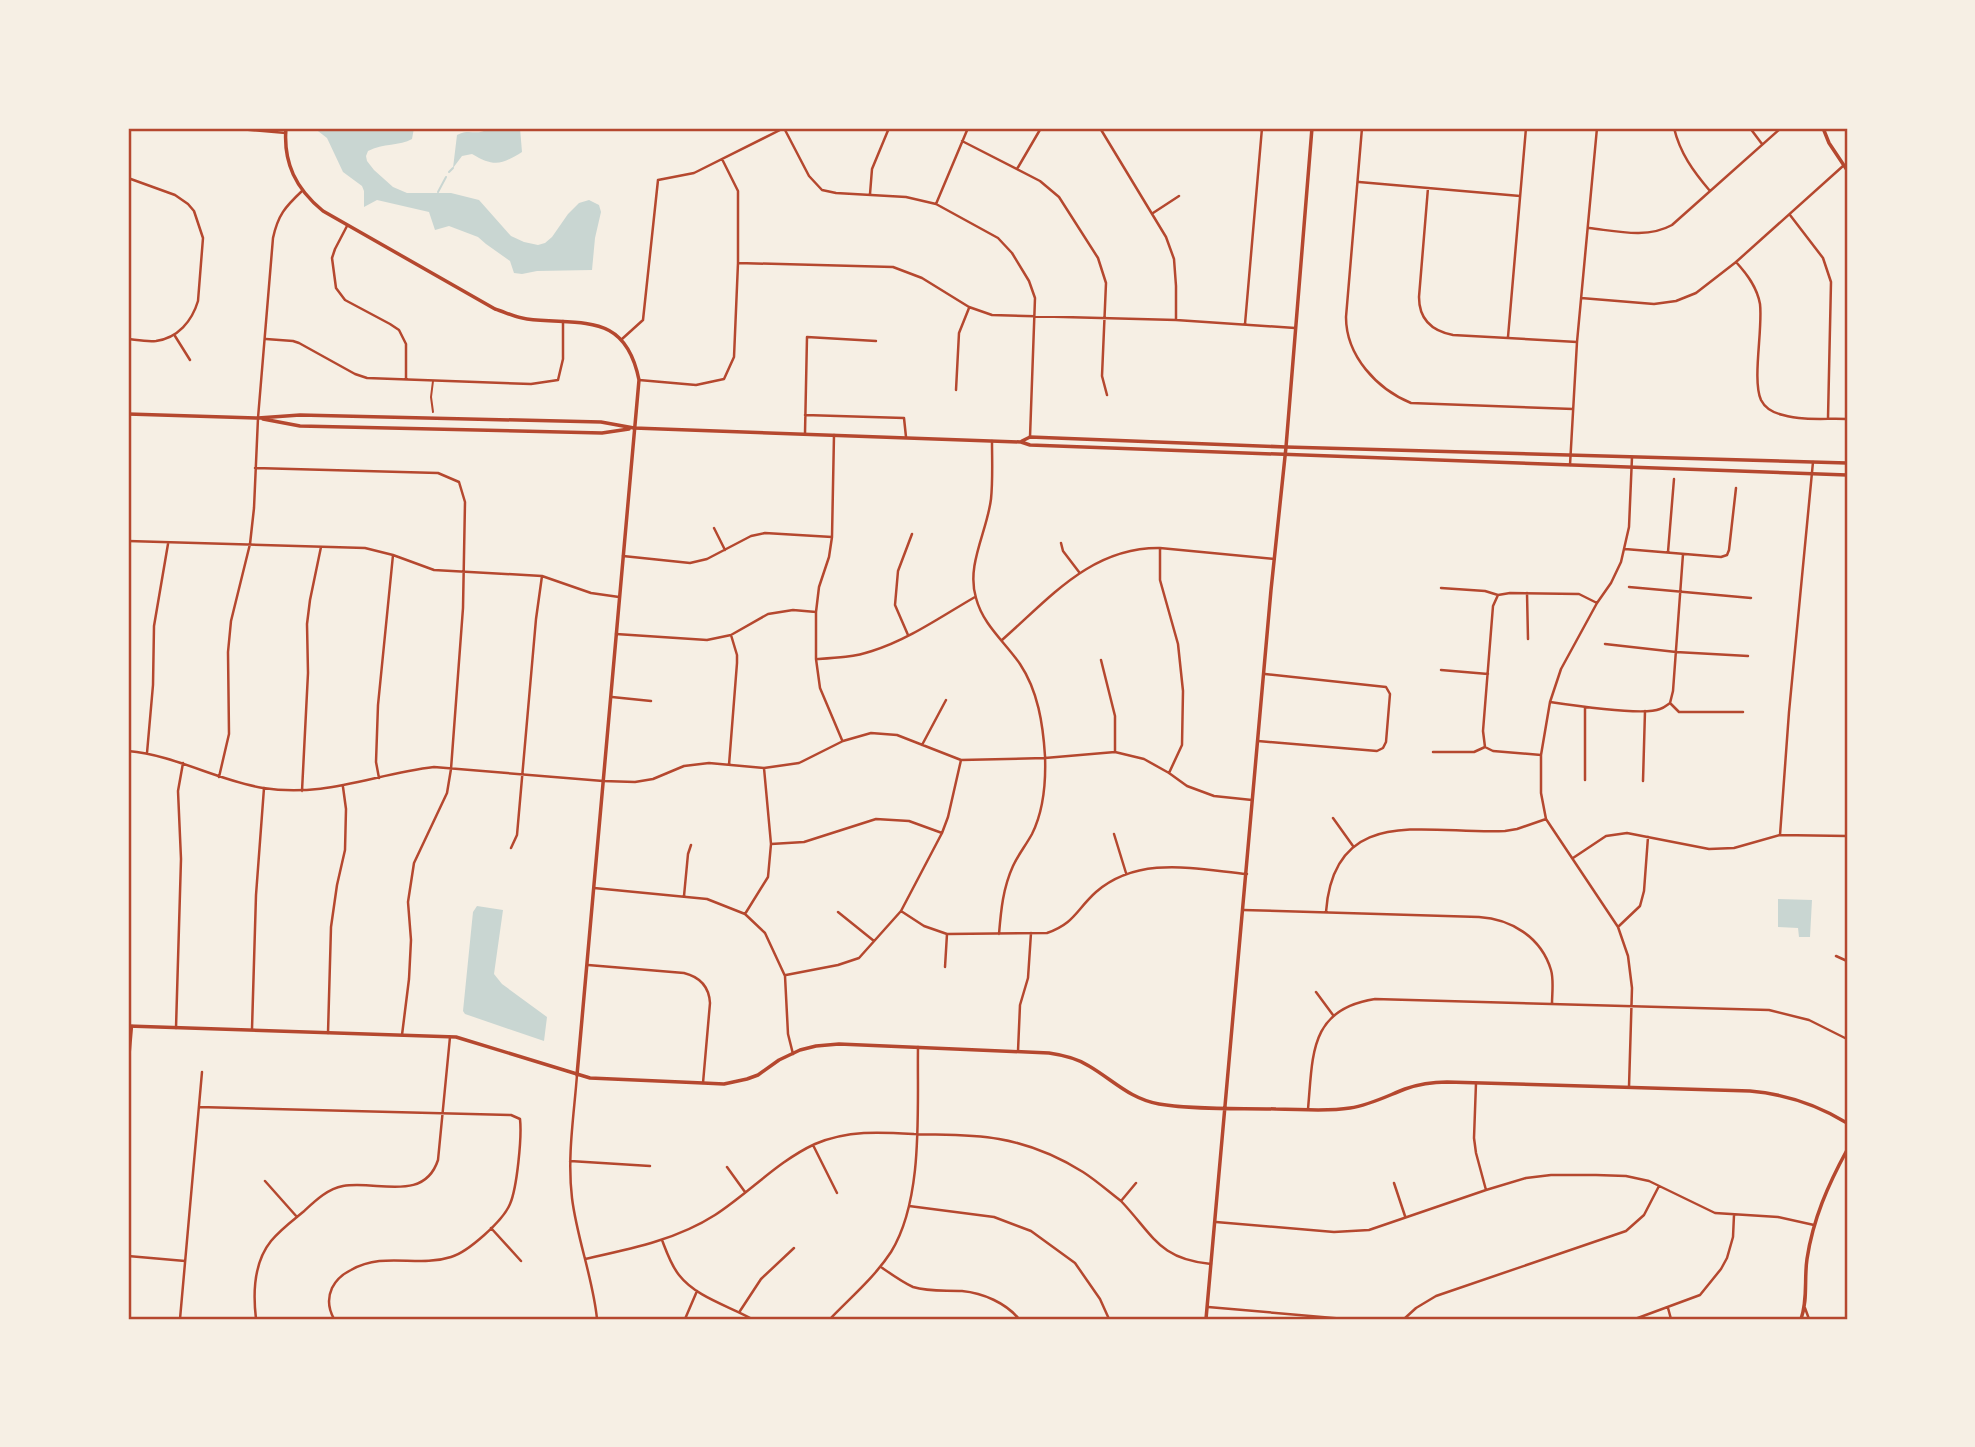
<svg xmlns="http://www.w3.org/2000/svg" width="1975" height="1447" font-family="Ubuntu,sans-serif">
<rect width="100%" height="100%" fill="#f6efe4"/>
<!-- water -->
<path fill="#c9d6d2" d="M314,128H414L412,139C400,146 383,143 368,151L366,156L367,161L374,170L393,187L407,193H451L479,200L511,236L524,242L538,245L545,243L552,237L568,214L579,203L589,200L599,205L601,212L595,238L592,270L537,271L522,274L514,273L510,261L486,244L478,237L449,226L435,230L429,212L377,200L364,207V191L362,186L343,172L327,138Z
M490,128H520L522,152C501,165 494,167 472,154L462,156L453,168L457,135C471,128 475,137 490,128Z
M1778,899L1812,900L1810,937H1799L1798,928L1778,927Z
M477,906L503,910L494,974L502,984L547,1017L544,1041L465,1014L463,1011L473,912Z"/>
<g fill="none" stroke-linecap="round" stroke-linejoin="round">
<!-- stream -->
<path stroke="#c9d6d2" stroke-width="2" d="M449,172L453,168
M438,192L446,177"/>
<!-- pedestrian -->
<path stroke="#b5482f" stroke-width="2" d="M433,412L431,397L433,381"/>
<!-- minor -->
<path stroke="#b5482f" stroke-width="2.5" d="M228,128L286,133
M784,128L809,176L822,190L836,193L906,197L936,204L998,238L1012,253L1029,281L1035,298L1030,437
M1100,128L1166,237L1174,259L1176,286V320
M1237,128L1262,130
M1362,128L1346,317C1346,356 1377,389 1411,403L1573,409
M1674,128C1680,153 1693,171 1710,191
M1750,128L1762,144
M962,141L1040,181L1059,197L1098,258L1106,283L1102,376L1107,395
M1017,169L1041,128
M128,178L175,195L188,204L194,211L203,238L198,301C192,321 178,338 156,341C147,342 137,340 128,339
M1359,182L1520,196
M1428,188L1419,297C1419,319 1432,331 1453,335L1577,342
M870,194L872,169L889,128
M936,204L968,128
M1153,213L1179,196
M1790,215L1823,258L1831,282L1828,418
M347,226L335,249L332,258L336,288L345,300L390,324L399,330L406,344V379
M1589,228C1616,231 1647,239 1672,225L1781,128
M1736,262C1747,274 1757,287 1760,304C1763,329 1752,380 1761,400C1765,408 1774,413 1783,415C1803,421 1827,418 1847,419
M738,263L893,267L922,278L969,307L992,315L1176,320L1295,328
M1581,298L1654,304L1676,301L1696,293L1736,262L1843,166
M1245,324L1262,128
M175,336L190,360
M1508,337L1526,128
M266,339L293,341L299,343L355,374L367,378L531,384L558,380L563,359V321
M622,339L643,320L658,180L694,173L784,128
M639,380L696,385L724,379L734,357L738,263V191L722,159
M956,390L959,333L969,308
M805,415L904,418L906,437
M805,433L807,337L876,341
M834,435L832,537L829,557L819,587L816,612V659L820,688L842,740
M992,441C992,460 993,480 991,499C987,532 966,565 976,598C983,625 1005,642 1020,664C1038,691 1043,724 1045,756C1046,782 1044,810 1032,834C1026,845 1018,855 1013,866C1003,888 1001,910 999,934
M1570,465L1577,342L1597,128
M255,468L438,473L459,482L465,502L463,608L451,769L447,793L414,863L408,902L411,940L409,979L402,1035
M714,528L725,550
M128,541L365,548L393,555L434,570L542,576L591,593L619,597
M1061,543L1063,551L1079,572
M1160,548V580L1178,644L1183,691L1182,745L1169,773
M1625,549L1721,557L1727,555L1729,550L1736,488
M1668,552L1674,479
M623,556L690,563L707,559L751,536L765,533L832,537
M1629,587L1751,598
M1441,588L1485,591L1498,595L1510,593L1579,594L1597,603
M1527,593L1528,639
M616,634L707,640L731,635L768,614L793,610L816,612
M908,635L895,605L898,571L912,534
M1002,640C1050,598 1091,547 1160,548L1274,559
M1605,644L1676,652L1748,656
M818,659C836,658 855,657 872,651C908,640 942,616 975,597
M1101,660L1115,716V752
M1441,670L1488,674
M612,697L651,701
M1550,702C1570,705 1644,716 1660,709C1664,708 1667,705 1670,703L1679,712H1743
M1670,703L1673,691L1683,554
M1585,707V780
M1258,741L1377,751L1383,748L1386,742L1390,694L1386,687L1265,674
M922,745L946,700
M1485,747L1483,731L1493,606L1498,595
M128,751C175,755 216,780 263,788C325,798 374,774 434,767L603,781L635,782L653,779L684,766L709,763L764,768L799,763L843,741L871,733L897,735L961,760L1045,758L1115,752L1144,759L1169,773L1187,786L1214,796L1252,800
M1433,752H1474L1485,747L1493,751L1541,755
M147,753L153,685L154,626L168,544
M729,765L737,663V655L731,635
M219,777L229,734L228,652L231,621L250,544L254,508L258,418L273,238C278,215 285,207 302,191
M379,778L376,762L378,705L393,555
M1643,781L1645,711
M302,791L308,673L307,624L310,600L321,547
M1333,818L1353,846
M1114,834L1126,873
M1780,835L1789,712L1813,462
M771,844L804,842L876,819L909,821L942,833
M511,848L517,835L536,619L542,576
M1573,858L1606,836L1627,833L1709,849L1734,848L1780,835L1847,836
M594,888L707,899L745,914L765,933L785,976L788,1034L793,1054
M684,896L688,854L691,845
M1243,910L1479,917C1511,919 1541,937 1551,970C1554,980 1552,993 1552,1004
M901,911L924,926L947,934L1047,933C1075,923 1076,910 1096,892C1139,855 1195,869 1247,874
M838,912L874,941
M1326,912C1334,802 1428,835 1505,831L1517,829L1546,819
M745,914L768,877L771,844L764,768
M1619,926L1640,906L1644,891L1648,837
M1836,956L1847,961
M588,965L684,973C700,977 709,986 710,1003L703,1083
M945,967L947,934
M786,975L838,965L859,958L901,911L942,833L948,817L961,760
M1316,992L1333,1015
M176,1028L181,859L178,791L183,763
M252,1029L256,895L264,788
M328,1033L331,927L337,885L345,850L346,809L343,787
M1018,1051L1020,1005L1028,978L1031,933
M128,1072L132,1026
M577,1075C574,1115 567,1157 572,1198C577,1239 593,1278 597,1319
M1476,1083L1474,1138L1476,1153L1486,1190
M1629,1087L1632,988L1628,956L1618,927L1546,819L1541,793V755L1550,702L1561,669L1597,603L1611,583L1621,562L1629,527L1632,457
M199,1107L511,1115L520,1119C522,1137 517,1188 510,1204C503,1221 468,1252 451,1257C417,1268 385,1251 351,1270C343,1274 336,1280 332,1288C327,1299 329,1310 334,1319
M1308,1109C1313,1055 1309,1009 1375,999L1769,1010L1809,1020L1847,1039
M813,1145L837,1193
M570,1161L650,1166
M727,1167L745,1192
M265,1181L297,1217
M1394,1183L1405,1216
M1121,1201C1154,1236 1159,1259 1211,1264
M909,1206L994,1217L1031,1231L1075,1263L1100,1299L1109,1319
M1216,1222L1334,1232L1369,1230L1486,1190L1526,1178L1551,1175H1596L1626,1176L1649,1181L1715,1213L1778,1217L1814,1225
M491,1228L521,1261
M662,1240C667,1253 671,1265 679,1275C696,1297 729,1306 752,1319
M128,1256L185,1261
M585,1259C630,1249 676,1240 715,1215C749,1193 778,1161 815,1144C848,1130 880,1132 914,1134C942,1135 972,1134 999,1139C1028,1144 1059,1157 1083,1172C1097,1181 1109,1192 1121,1201L1136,1183
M881,1267C891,1274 902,1282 913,1287C929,1292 945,1290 962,1291C983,1293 1006,1303 1019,1319
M1208,1307L1345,1319
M1668,1308L1671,1319
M1805,1308L1809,1319
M740,1311L761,1279L794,1248
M180,1319L202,1072
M256,1319C253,1294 254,1262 271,1241C280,1230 292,1221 303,1212C315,1201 327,1189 343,1186C377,1180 424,1203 438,1160L450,1037
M685,1319L697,1291
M830,1319C851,1297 874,1278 891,1252C924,1199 917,1108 918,1047
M1404,1319L1416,1308L1436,1296L1626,1231L1644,1215L1659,1186
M1635,1319L1700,1295L1721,1269L1727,1258L1733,1237L1734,1215"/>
<!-- tertiary -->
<path stroke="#b5482f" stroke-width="3.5" d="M286,128C283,163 296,189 323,211L495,309C505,312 516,318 527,319C580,326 625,310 639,380L577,1075
M1823,128L1829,143L1847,170
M128,1026L456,1037L590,1078L703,1083L724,1084L747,1079L758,1075L779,1060L800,1050L816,1046L839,1044L1049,1053C1063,1055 1077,1058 1089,1066C1113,1080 1130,1099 1159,1104C1195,1110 1239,1108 1276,1109C1300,1109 1326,1112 1350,1108C1370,1105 1387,1096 1405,1089C1419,1084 1433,1082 1447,1082L1750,1091C1784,1094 1818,1105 1847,1123
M1206,1319L1271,590L1286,447L1312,128
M1801,1319C1808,1300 1804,1279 1807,1259C1813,1219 1828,1185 1847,1150"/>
<!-- secondary -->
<path stroke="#b5482f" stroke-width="3.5" d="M128,414L258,418L300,415L601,422L634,428L1021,442L1030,445L1847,475
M263,419L300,426L602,433L629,429
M1022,441L1030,437L1286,447L1847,463"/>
</g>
<!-- border -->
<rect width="1975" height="1447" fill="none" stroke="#f6efe4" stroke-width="259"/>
<rect x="130" y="130" width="1716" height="1188" fill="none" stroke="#b5482f" stroke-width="2.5"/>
</svg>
